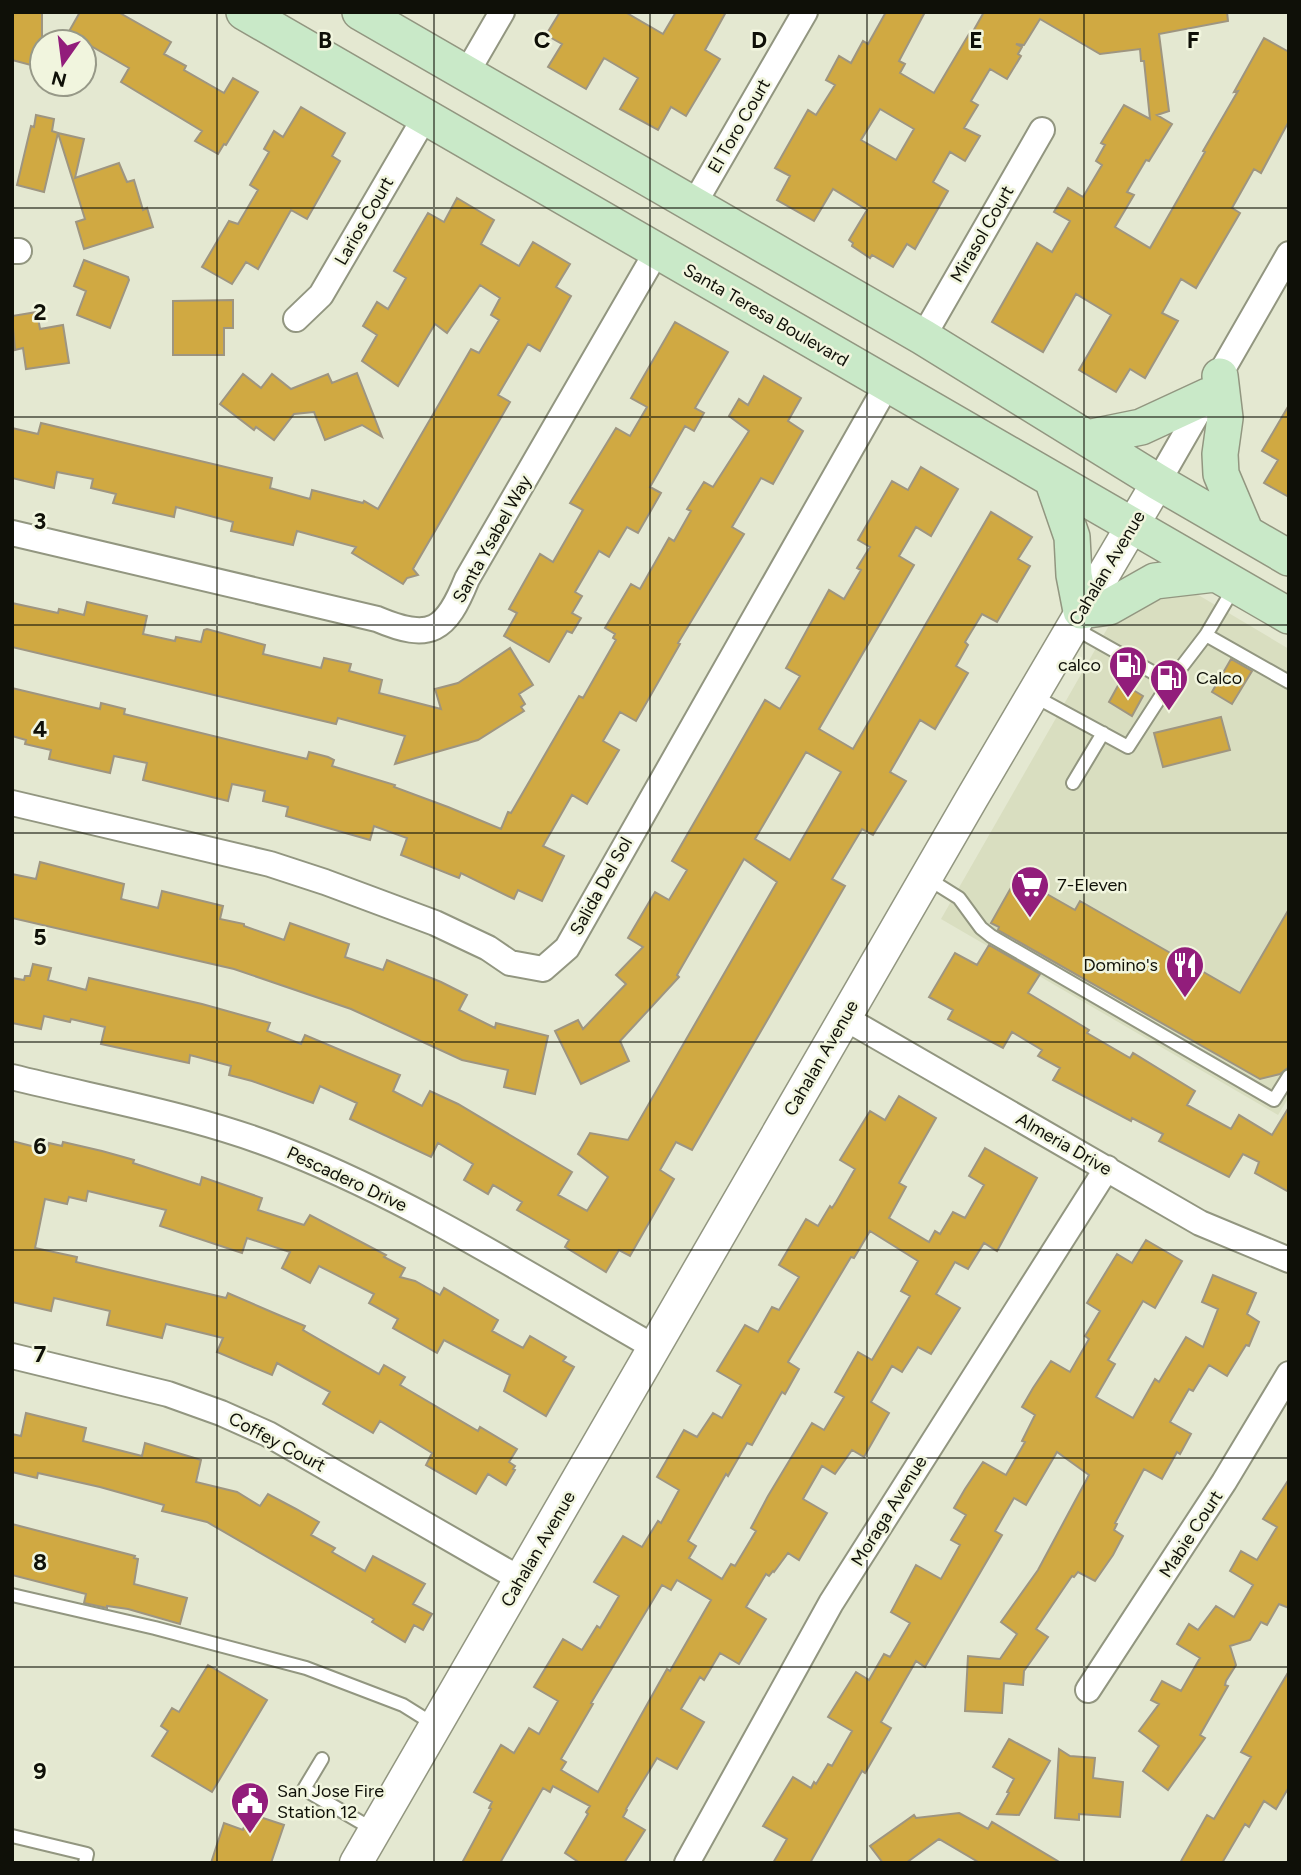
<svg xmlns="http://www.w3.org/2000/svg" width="1301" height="1875" font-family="Figtree,sans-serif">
<rect width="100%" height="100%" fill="#e4e8d1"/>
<!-- built -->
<path fill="#d9dec0" d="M1147,591L1195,593L1289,649V1097L1278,1115L941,919L1111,622Z"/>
<!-- building -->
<path fill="#d0a942" stroke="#9e9580" stroke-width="2" fill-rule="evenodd" d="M12,12H42V68L12,60Z
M80,12H118L171,42L164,54L186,66L184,70L224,93L233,78L258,92L226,145L224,144L218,154L195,141L202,131L121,82L129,68L84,42H63Z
M560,12H625L663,34L676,12H726L705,50L720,59L686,116L671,107L658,130L620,109L638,78L604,58L586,89L548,67L562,44L546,35Z
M886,12H925L899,61L905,64L900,73L934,93L969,34L971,35L984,12H1227L1228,21L1159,34L1169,111L1157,115L1172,124L1149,161L1146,160L1127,192L1134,195L1115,227L1150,248L1205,152L1203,151L1238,91L1234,92L1264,38L1289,52V121L1261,173L1254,169L1232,208L1240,213L1196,288L1181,279L1162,313L1178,321L1145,378L1130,369L1116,392L1079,370L1111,315L1076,294L1043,352L992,322L1037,243L1052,252L1070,221L1054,212L1068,188L1083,197L1102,165L1096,161L1105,145L1101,143L1124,105L1150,119L1144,61H1141L1140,49L1100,54L1040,19L1024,45L1016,44L1022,47L1018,54L1021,56L1007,79L990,69L971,101L978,105L964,128L980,136L965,161L950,152L933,182L948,191L915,249L907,244L893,267L872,255L870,258L852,246L853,243L849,240L867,210L833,189L814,221L777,200L790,176L775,168L808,110L816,115L835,85L826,80L839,56L851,63L863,41L868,44ZM880,109L914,129L896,160L861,140Z
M301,107L345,133L332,156L340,161L307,219L291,210L258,269L246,262L232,284L202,267L229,221L238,224L258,190L250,185L269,152L264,149L274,131L283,137Z
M36,115L54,119L52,131L58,133L44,192L17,185L31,126L34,127Z
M58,133L84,139L75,178L119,163L127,182L134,180L143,210L147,208L153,227L84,249L76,222L85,219Z
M457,198L494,220L481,244L519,266L533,242L570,264L556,287L571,296L540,351L528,344L498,395L510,402L413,569L418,575L407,578L403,584L352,553L356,547L297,531L293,545L231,531L233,522L176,507L174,517L113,503L116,494L91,488L93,479L57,472L54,488L12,478V428L38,434L41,423L272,478L270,488L310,499L312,490L363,503L364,501L378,509L471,349L479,353L499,320L491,315L500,298L480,285L447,333L435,324L398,386L362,361L377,335L363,326L377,302L388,309L406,278L394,271L428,213L444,222Z
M84,260L128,277L129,280L110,328L77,315L86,291L74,286Z
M233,300V328H224V355H173V301Z
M37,312L40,329L63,325L69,363L26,369L23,348L15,350L12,316Z
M675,322L728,352L695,408L704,413L694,431L685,426L650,487L661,493L638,533L627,527L609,557L599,551L575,592L582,596L572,613L581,618L572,633L567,631L549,662L504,636L517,613L509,609L540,554L553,562L583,510L570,503L616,428L630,436L647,407L631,398Z
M357,373L382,437L362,425L325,440L314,412L294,414L274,440L256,427L254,430L220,404L243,374L261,388L272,374L291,389L328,374L332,383Z
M764,376L801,398L788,421L803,431L773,484L761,478L732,527L744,534L678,643L680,644L636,721L620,712L603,741L619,750L587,804L572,795L543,846L564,856L542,901L518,890L514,899L461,873L459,878L401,855L407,838L374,826L370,840L286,816L288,807L263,801L265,791L232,784L228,801L143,780L147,763L114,756L110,773L49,759L51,750L25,744L26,740L12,736V688L100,709L101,703L125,709L124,714L307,759L309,752L328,757L334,760L332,766L395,785L394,787L448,807L501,829L508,812L511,813L579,696L583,698L616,640L613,638L615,634L605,628L631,584L640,589L669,538L674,541L691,511L687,509L704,482L713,487L749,431L729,416L739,399L748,405Z
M1289,405V497L1264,483L1278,460L1262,451Z
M921,467L958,489L931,536L916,527L899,556L914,565L819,729L853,749L991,512L1032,537L1018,559L1030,566L997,622L982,614L965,642L968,645L956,666L968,673L935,729L920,720L890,772L906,781L873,835L862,829L832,879L845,886L692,1150L676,1142L660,1170L674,1179L630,1256L619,1250L606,1272L565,1247L569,1240L517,1210L522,1202L493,1185L488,1194L464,1180L473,1164L438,1143L431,1157L350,1119L357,1103L320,1086L313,1103L252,1081L229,1075L231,1066L190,1055L189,1063L101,1044L105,1027L71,1019L70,1022L44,1016L41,1029L12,1023V978L24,980L25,976H30L33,964L51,968L48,980L86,990L89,978L202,1004L270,1023L267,1031L301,1044L305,1035L400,1075L393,1091L422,1106L430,1091L458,1104L572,1172L558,1195L587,1211L608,1177L578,1154L590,1133L628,1140L777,882L744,859L677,975L679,977L620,1041L629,1061L581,1084L555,1031L578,1020L583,1029L626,984L616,975L643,947L628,938L655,892L669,900L687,870L672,861L765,700L780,709L800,676L786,668L829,590L844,599L861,570L857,568L870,547L858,540L892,481L908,490ZM806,752L841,772L790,860L755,839Z
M87,602L147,616L143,634L175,641L176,637L201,642L204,630L207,629L265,645L263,654L321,668L324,658L351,664L349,671L382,680L379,693L441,709L435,689L458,683L510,648L533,685L519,694L525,704L521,707L524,711L478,740L395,764L405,736L338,718L336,724L12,647V603L58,613L59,609L84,615Z
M1231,659L1252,671L1232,704L1212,692Z
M1120,682L1143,696L1132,716L1109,702Z
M1221,717L1230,750L1163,767L1154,733Z
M40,862L124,884L121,899L158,908L162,891L223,906L220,919L244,924V926L284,940L290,923L349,944L345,957L383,970L387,960L441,982L467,995L459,1010L495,1028L496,1023L548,1036L535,1094L504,1087L508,1070L462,1060L351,1009L234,969L12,918V874L36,879Z
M1017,877L1075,910L1080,901L1240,993L1289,909V1067L1280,1074L1260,1079L998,930L999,927L991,923Z
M989,945L1040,974L1028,993L1089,1030L1087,1033L1130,1058L1133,1053L1195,1091L1187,1105L1231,1129L1239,1115L1272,1135L1289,1107V1192L1255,1173L1259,1162L1243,1154L1229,1177L1159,1141L1163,1134L1132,1118L1131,1121L1053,1080L1060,1068L1038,1056L1042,1050L1012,1032L1003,1048L948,1019L953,1010L929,997L955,953L977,965Z
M899,1096L936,1118L899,1183L906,1187L889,1218L929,1242L935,1231L940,1234L953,1212L965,1218L984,1185L969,1176L985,1148L1037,1178L1008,1231L997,1251L984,1243L968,1269L955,1262L936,1294L960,1308L931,1354L918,1347L902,1372L892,1366L871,1402L889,1413L864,1457L852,1450L835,1474L822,1466L803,1499L827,1513L799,1560L788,1553L774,1572L773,1571L769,1576L766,1574L746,1607L766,1619L739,1664L720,1653L704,1680L700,1677L681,1709L704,1722L677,1769L657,1758L626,1809L627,1810L623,1817L645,1830L624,1863H580L565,1853L588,1814L586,1812L590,1806L553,1786L550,1792L543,1788L500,1863H462L491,1809L489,1808L492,1802L474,1792L501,1745L514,1753L529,1728L539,1734L558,1701L534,1687L563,1639L582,1650L597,1626L600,1628L619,1596L594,1582L623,1536L642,1547L658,1521L661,1523L679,1490L657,1477L684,1430L697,1437L713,1413L722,1418L741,1385L717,1371L745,1325L758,1332L772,1307L779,1310L799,1277L779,1265L806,1219L818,1226L830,1206L832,1208L836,1202L855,1169L840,1160L870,1111L885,1120ZM870,1231L918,1261L901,1291L910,1296L872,1360L858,1352L835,1392L844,1397L824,1430L812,1423L768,1496L751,1528L756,1531L735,1566L731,1564L722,1579L689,1558L696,1546L688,1541L726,1474L728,1476L747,1443L752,1445L782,1392L785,1394L799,1369L788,1362L851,1257L854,1258ZM677,1580L711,1600L670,1671L667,1669L598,1792L561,1770L566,1762L561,1759L593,1704L591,1703L662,1585L671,1590Z
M12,1141L47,1150L49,1143L62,1146L63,1142L102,1151L134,1160L133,1163L200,1185L202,1177L262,1198L258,1210L304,1225L310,1215L386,1255L384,1257L405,1268L400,1277L415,1281L440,1295L444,1288L498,1320L492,1331L523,1348L530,1336L566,1357L563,1361L574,1367L546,1416L504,1391L510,1375L444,1340L437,1353L393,1328L398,1319L369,1303L374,1294L319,1266L310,1283L282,1268L290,1252L247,1238L242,1253L160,1226L166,1210L88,1191L86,1201L69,1197L67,1204L45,1199L35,1248L77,1257L76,1262L226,1298L228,1293L274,1313L305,1326L303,1330L379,1374L384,1365L405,1377L400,1385L478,1431L480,1427L517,1449L509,1462L515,1466L513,1469L515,1470L506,1485L488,1474L476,1494L426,1465L432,1453L380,1421L373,1433L323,1404L330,1392L277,1363L272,1375L217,1352L223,1338L166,1324L162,1338L107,1325L110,1311L54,1298L51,1311L12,1302Z
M1146,1240L1182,1261L1155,1308L1143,1301L1108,1360L1115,1364L1096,1397L1133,1418L1155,1379L1159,1382L1186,1337L1203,1347L1218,1309L1202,1302L1213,1275L1256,1293L1247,1314L1259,1322L1249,1346L1246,1345L1227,1376L1209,1365L1193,1391L1189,1389L1170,1422L1191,1434L1180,1454L1177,1452L1162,1479L1144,1469L1115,1523L1117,1524L1114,1530L1123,1536L1113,1555L1095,1581L1078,1572L1074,1577L1072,1576L1036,1629L1048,1637L1024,1671L1023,1685L1004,1683L1002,1713L965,1711L968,1656L1000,1659L1017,1634L1001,1622L1038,1570L1089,1475L1057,1452L1026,1505L1014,1498L995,1531L1002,1535L925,1667L916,1661L881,1722L891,1728L865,1773L862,1771L810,1863H773L787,1839L763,1826L793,1777L811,1788L814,1782L816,1784L828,1764L832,1766L852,1731L828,1717L856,1672L869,1680L884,1654L890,1657L910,1623L891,1612L916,1565L941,1579L960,1545L951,1540L966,1515L954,1508L965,1489L983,1462L1006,1475L1025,1442L1022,1441L1035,1415L1022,1407L1033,1388L1051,1361L1070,1372L1089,1339L1085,1336L1100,1311L1087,1303L1117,1254L1132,1263Z
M26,1413L86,1428L83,1441L142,1456L145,1443L201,1460L196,1482L237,1492L260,1506L268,1494L296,1509L319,1522L311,1535L335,1548L332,1552L365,1571L373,1556L425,1584L413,1604L432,1614L423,1630L414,1625L405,1642L372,1622L374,1619L207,1522L162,1511L164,1505L100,1487L38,1473L37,1478L12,1472V1434L21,1436Z
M1289,1479V1608L1279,1604L1267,1625L1261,1622L1250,1640L1230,1646L1236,1665L1226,1681L1225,1685L1228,1686L1200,1735L1205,1738L1168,1790L1143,1771L1159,1746L1139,1731L1159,1704L1151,1700L1162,1681L1181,1691L1200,1658L1177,1644L1189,1624L1198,1630L1216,1606L1234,1617L1253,1585L1230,1571L1241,1551L1257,1560L1277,1527L1263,1519Z
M12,1524L135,1556L134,1558L138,1559L134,1584L187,1598L180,1624L128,1609L107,1606V1608L84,1603L86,1594L12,1575Z
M208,1665L267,1700L212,1792L152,1756L168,1731L161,1726L172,1708L179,1712Z
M1289,1671V1787L1276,1809L1264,1801L1249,1827L1245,1824L1222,1863H1180L1207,1815L1214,1819L1251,1757L1241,1752Z
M1009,1739L1050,1761L1019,1815L997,1814L1009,1793L1007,1792L1014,1779L993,1767Z
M1059,1749L1070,1756L1095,1758L1093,1778L1123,1782L1120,1817L1079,1814V1820L1055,1818Z
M248,1813L284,1825L271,1863H211L224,1823L243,1830Z
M959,1813L988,1829L992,1822L1061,1863H980L939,1839L906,1863H883L870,1846L914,1815L916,1818Z"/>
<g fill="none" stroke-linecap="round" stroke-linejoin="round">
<defs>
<path id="service" d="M1074,628L1170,682L1206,635L1235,586
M1206,635L1289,682
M1034,696L1128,747L1170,682
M1073,783L1103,733
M927,878L959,898L981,928L991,936L1274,1100L1289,1076
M12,1595L155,1628L306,1668L403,1705L435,1725
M322,1759L304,1789L374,1830
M12,1836L87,1854L85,1863"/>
<path id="minor" d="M466,74L502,12
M694,204L805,12
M12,251H19
M296,319L321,295L425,117
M923,337L1042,130
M1158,482L1289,254
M12,533L377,619C431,642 446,631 467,579L657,251
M12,803L270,864L325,882L435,923L488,948L510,963L543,969L567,948L887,385
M845,1018L1200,1223L1289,1260
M12,1077C104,1100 201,1116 289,1152C417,1203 535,1279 654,1347
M12,1356L168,1394L221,1413L268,1434L520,1579
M1088,1690L1224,1482L1289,1374
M687,1863L831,1603L1107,1168"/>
<path id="tertiary" d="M356,1863L972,798L1158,482"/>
<path id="secondary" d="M244,12L1289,616
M360,12L923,337L1158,482L1289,558
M1220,376L1225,418L1220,454L1221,474L1246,533
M1087,438L1141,427L1208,396
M1052,479L1072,537L1074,575L1081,611L1109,607L1155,581L1215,574"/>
</defs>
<!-- service casing -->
<use href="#service" stroke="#929680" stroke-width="16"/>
<!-- minor casing -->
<use href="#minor" stroke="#929680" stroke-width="28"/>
<!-- tertiary casing -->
<use href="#tertiary" stroke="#929680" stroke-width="35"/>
<!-- secondary casing -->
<use href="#secondary" stroke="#929680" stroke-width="38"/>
<!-- service -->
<use href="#service" stroke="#fff" stroke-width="12"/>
<!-- minor -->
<use href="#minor" stroke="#fff" stroke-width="24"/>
<!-- tertiary -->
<use href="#tertiary" stroke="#fff" stroke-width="32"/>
<!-- secondary -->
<use href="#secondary" stroke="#c9e9c8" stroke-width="35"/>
</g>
<!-- grid -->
<path fill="none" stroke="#0f1008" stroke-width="2" stroke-opacity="0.55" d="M217,12V1863M434,12V1863M650,12V1863M867,12V1863M1084,12V1863M12,208H1289M12,417H1289M12,625H1289M12,833H1289M12,1042H1289M12,1250H1289M12,1458H1289M12,1667H1289"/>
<!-- icons -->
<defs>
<symbol id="fuel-pin" viewBox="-11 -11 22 30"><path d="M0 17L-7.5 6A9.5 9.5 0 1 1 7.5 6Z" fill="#921d7b" stroke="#f1f5de"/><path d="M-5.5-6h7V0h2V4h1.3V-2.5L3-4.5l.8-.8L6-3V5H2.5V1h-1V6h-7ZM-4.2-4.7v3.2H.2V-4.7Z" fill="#fff"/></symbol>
<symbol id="supermarket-pin" viewBox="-11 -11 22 30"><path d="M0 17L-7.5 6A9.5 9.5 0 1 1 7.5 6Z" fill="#921d7b" stroke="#f1f5de"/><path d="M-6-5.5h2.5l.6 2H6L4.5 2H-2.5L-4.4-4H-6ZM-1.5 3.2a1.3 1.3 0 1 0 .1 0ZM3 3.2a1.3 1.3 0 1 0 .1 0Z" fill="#fff"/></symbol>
<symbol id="restaurant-pin" viewBox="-11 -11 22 30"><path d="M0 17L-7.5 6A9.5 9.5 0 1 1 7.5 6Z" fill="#921d7b" stroke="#f1f5de"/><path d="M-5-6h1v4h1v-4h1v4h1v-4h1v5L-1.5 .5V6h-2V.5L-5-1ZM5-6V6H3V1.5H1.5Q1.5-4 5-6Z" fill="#fff"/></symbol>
<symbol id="civic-pin" viewBox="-11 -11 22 30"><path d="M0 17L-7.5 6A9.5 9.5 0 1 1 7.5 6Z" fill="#921d7b" stroke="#f1f5de"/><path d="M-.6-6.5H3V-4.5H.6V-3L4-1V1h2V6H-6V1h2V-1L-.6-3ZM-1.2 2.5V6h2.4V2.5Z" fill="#fff"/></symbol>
</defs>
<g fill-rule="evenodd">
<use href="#fuel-pin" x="1106" y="643" width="44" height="60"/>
<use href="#fuel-pin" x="1147" y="656" width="44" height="60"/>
<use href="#supermarket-pin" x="1008" y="863" width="44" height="60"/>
<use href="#restaurant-pin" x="1163" y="943" width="44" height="60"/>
<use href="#civic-pin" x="228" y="1779" width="44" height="60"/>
</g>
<g text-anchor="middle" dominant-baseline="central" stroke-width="5" stroke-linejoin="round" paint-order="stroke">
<!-- street labels -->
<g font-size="18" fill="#0f1008" stroke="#f1f5de">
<text transform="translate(739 126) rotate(-60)">El Toro Court</text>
<text transform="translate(364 221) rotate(-60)">Larios Court</text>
<text transform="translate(982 234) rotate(-60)">Mirasol Court</text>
<text transform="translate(766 315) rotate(30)">Santa Teresa Boulevard</text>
<text transform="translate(492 539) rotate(-61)">Santa Ysabel Way</text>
<text transform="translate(1107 568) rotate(-59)">Cahalan Avenue</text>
<text transform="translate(601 886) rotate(-61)">Salida Del Sol</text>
<text transform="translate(821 1058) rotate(-60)">Cahalan Avenue</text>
<text transform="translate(1064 1144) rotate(30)">Almeria Drive</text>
<text transform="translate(347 1179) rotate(25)">Pescadero Drive</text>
<text transform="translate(277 1442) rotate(28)">Coffey Court</text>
<text transform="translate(889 1511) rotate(-58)">Moraga Avenue</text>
<text transform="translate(1191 1534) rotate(-57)">Mabie Court</text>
<text transform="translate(538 1549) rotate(-60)">Cahalan Avenue</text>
</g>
<!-- poi labels -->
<g font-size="18" fill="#0f1008" stroke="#f1f5de" text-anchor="start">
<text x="1101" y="665" text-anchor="end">calco</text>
<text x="1196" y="678">Calco</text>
<text x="1057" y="885">7-Eleven</text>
<text x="1158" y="965" text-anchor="end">Domino's</text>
<text x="277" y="1791">San Jose Fire<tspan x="277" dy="21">Station 12</tspan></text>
</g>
</g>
<g font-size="23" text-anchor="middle" font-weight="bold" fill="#0f1008" stroke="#f1f5de" stroke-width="5" stroke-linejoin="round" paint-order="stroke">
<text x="325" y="48">B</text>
<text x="542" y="48">C</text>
<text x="759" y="48">D</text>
<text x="976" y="48">E</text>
<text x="1193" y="48">F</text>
<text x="40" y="320">2</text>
<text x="40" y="529">3</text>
<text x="40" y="737">4</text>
<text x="40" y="945">5</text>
<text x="40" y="1154">6</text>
<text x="40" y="1362">7</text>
<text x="40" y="1570">8</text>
<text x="40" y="1779">9</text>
</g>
<!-- border -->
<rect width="1301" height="1875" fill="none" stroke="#0f1008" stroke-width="28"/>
<!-- north arrow -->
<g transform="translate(63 63) rotate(194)"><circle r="33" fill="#f1f5de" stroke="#979988" stroke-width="2"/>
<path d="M0-5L12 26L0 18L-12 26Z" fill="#921d7b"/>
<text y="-10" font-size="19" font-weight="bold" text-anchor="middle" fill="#0f1008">N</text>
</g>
</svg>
